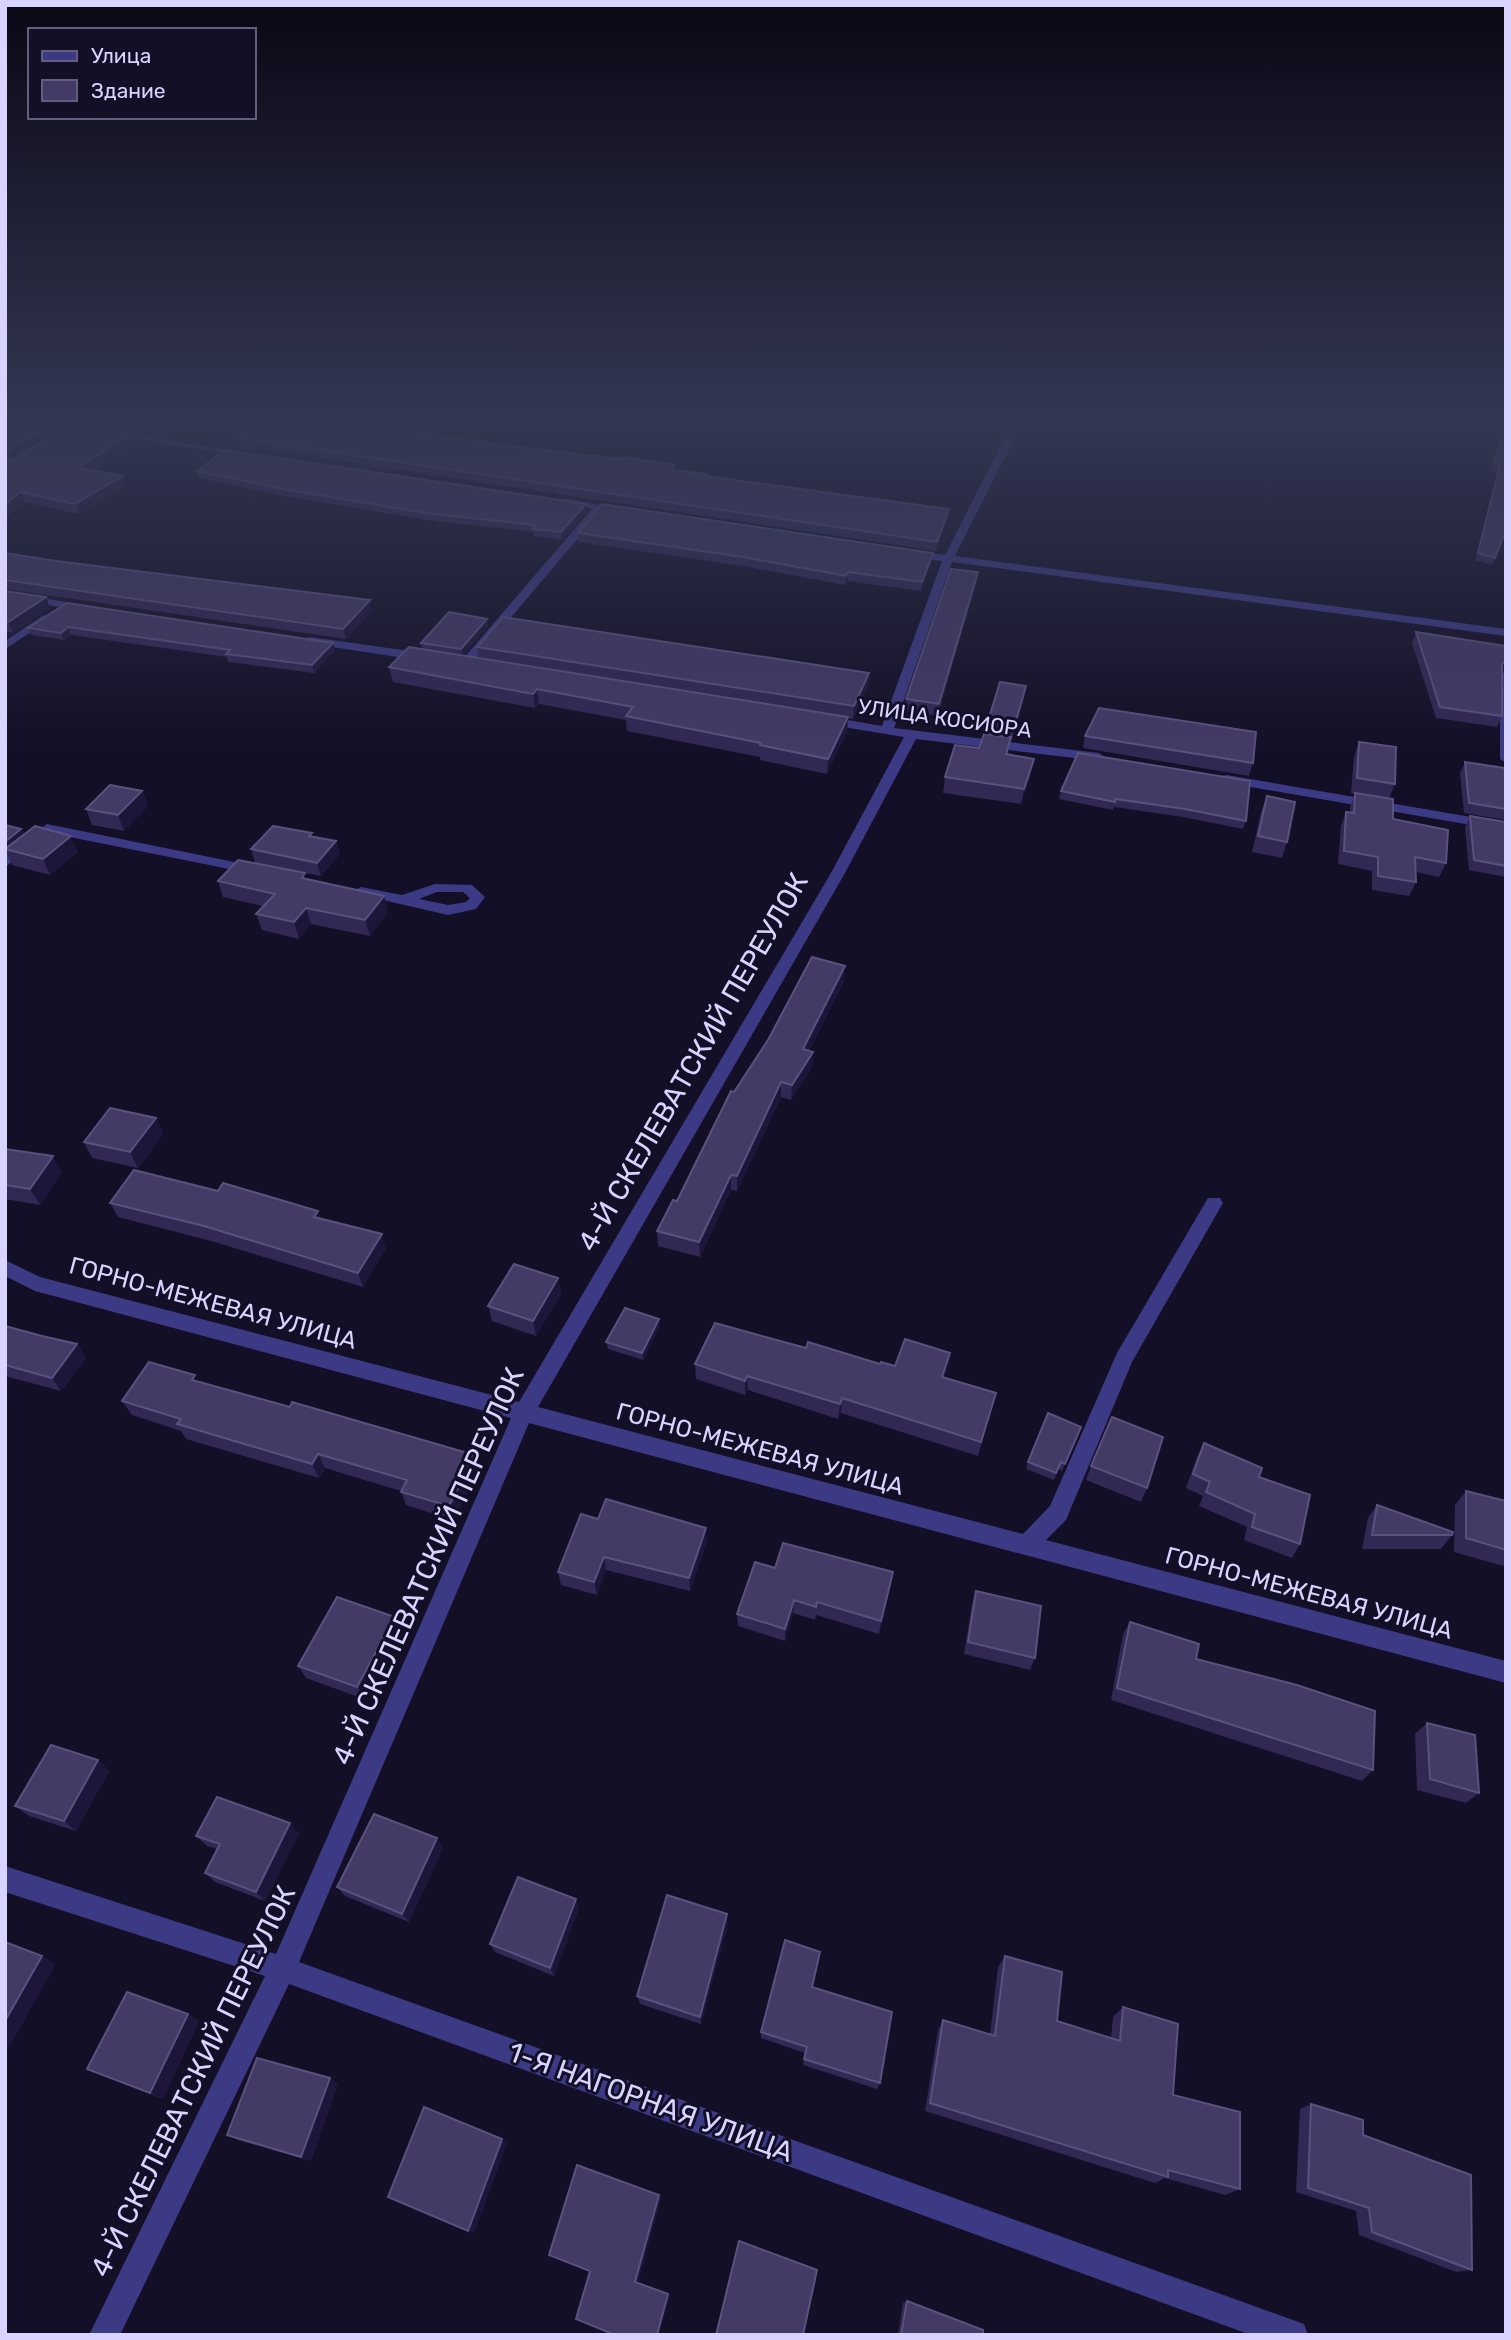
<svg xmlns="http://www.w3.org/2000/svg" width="1511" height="2340" font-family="Rubik,sans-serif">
<rect width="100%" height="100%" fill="#130f26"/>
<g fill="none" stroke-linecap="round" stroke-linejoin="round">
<!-- minor -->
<path fill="#3d3a85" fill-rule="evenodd" d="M46,424H66L253,454L248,457Z
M1008,438L1013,441L955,556L1506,629V636L952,562L894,728L1099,753L1105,757L1099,761L916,739L845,873L538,1407L1023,1534L1050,1506L1117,1353L1208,1198H1220L1223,1203L1132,1362L1066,1520L1046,1540L1506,1661V1683L529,1423L299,1962L1293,2320L1304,2324L1308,2335H1251L289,1984L120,2335H89L265,1976L5,1892V1866L276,1954L511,1418L35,1291L5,1276V1260L40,1277L519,1402L831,873L904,737L825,724L819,720L825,716L882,726L942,561L909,556L904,553L909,550L945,555L1003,441Z
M563,498L627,510L622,513L602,510L470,666H462V660L592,509L559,503L558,501Z
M5,592L85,605L91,608L85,611L5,598Z
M44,615L54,617L5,649V641Z
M310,637L424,653L430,657L424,661L306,643V639Z
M1506,671V763L1500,759V675Z
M1227,775L1506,823V831L1222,782V776Z
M47,824L254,866L261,870L254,874L50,833L5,867V856Z
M435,884L472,885L485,897L476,909L448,915L361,895L354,891L361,887L402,895ZM437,892H463L470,898L466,902L448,905L419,899Z"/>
</g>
<!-- wall -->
<path fill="#312854" d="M5,424H56L59,430L11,460L5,459Z
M90,424H163L149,433Z
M132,433L135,443L92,471L126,485L79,514L24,502L5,464Z
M1506,433L1495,558L1492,565L1475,560L1498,471L1490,470L1500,443Z
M238,438L509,446L706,474V476L949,509L948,518L936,551L240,446Z
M197,471L586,504L587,511L562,540L534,536V532L426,520L285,496L199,478Z
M578,533L933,553L932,562L921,591L848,581L845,585L743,566L578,542Z
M5,553L372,611L346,639L5,589Z
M978,572L976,583L938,716L905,711L906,699Z
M5,591L50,608L13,633L5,631Z
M67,603L335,650L314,673L228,662L227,657L71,635L64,640L31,635L28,628Z
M487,619L488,626L462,656L479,659L477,647L869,673L868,686L853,719L848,718L847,731L827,774L760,760V757L627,731L626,720L539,704L535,708L393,682L389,667L422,650L421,643Z
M1416,632L1504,669L1502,671V716L1497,727L1436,718L1412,643Z
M1023,702L1012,740L1010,739L1008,754L1031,774L1021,804L943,793L945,777L979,748L986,734L988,721Z
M1085,736L1253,763L1249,776L1083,748Z
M1359,742L1395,784L1389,799L1393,819L1446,863L1439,877L1416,872V882L1409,896L1372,890V871L1338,864L1341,826L1346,812H1350V807L1355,794L1351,793L1354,757Z
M1078,753L1246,821L1243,829L1183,817L1114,807L1113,810L1059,799L1061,791Z
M1465,762L1506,772V820L1464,813L1460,773Z
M142,791L148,806L124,831L92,825L86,809Z
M1267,796L1287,842L1282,858L1252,852L1261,812Z
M1470,816L1506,822V877L1469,870L1465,827Z
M5,825L21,829L24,834L78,852L50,875L12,865L6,852L5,853Z
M336,841L340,854L321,876L255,863L251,849Z
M307,879L388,912L370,936L311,924L299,939L262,930L256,914L263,906L223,897L218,881Z
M844,981L809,1051L813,1052L812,1067L791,1100L781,1097L737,1191L731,1190L700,1257L658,1246L657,1231L677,1201L734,1092Z
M156,1118L163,1134L138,1168L92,1158L84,1142Z
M5,1146L7,1149L62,1172L40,1205L5,1199Z
M110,1203L321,1219L386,1248L363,1287L211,1241L118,1217Z
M558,1278L561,1294L536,1336L492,1321L488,1306Z
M5,1326L42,1336L77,1344L86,1358L61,1391L5,1376Z
M660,1326L643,1360L608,1349L606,1342Z
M806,1348L880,1364L895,1366L950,1353L948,1368L944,1377L996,1393L978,1456L841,1413L838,1419L748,1390L745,1395L696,1379L695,1364Z
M198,1381L290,1407L475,1455L479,1469L453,1520L406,1505L401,1491L325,1468L319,1478L186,1439L181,1431L132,1415L122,1401Z
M1079,1434L1062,1471L1058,1469L1054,1480L1026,1469L1028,1462Z
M1204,1443L1259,1477L1300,1544L1292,1558L1244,1540L1247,1527L1199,1506L1203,1496L1186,1488L1197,1457Z
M1091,1466L1147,1488L1141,1502L1086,1480Z
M1466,1491L1506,1501V1562L1503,1566L1454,1552L1455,1505Z
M1377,1505L1452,1535L1441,1549H1362L1368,1518Z
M598,1519L707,1541L690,1591L606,1570L597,1595L561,1585L558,1572Z
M775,1568L891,1585L879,1634L816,1615L815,1620L793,1613L785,1641L738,1626L737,1614Z
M976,1591L1035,1658L1030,1670L964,1654L972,1604Z
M395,1617L401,1630L364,1699L306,1678L298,1666Z
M1130,1622L1196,1659L1373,1770L1362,1781L1111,1700L1123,1634Z
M1427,1723L1479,1793L1466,1803L1417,1790L1415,1734Z
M98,1760L109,1771L76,1831L29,1816L15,1806Z
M299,1833L265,1901L215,1882L205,1873L217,1849L207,1846L196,1836Z
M437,1838L443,1848L409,1922L345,1896L337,1887Z
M579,1908L554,1976L495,1952L490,1944Z
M728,1923L701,2024L640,2004L637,1996Z
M1005,1956L1057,2021L1111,2038L1113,2017L1123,2007L1173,2095L1240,2189L1225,2195L1165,2178L1155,2183L925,2111L938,2030L943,2020L990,2034L998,1967Z
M819,1961L812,1987L880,2083L877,2089L803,2065L805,2053L761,2038V2032Z
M199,2021L163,2099L87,2069Z
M330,2078L338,2084L311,2161L238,2140L227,2135Z
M1311,2104L1363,2135L1472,2270L1456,2272L1359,2235L1356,2211L1296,2192L1300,2109Z
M907,2301L983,2335H898L903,2303Z"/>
<!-- shaded-wall -->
<path fill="#1d163a" d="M52,424H56L59,430L11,460L8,451Z
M147,424H163L149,433Z
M132,433L135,443L81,478L78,468Z
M123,476L126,485L79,514L75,504Z
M20,492L24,502L5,518V505Z
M586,504L587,511L562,540L561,532Z
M949,509L948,518L936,551L937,542Z
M933,553L932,562L921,591L922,582Z
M848,572V581L845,585L846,576Z
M978,572L976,583L938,716L939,704Z
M46,597L50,608L13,633L8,622Z
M370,600L372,611L346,639L343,629Z
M487,619L488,626L462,656L461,649Z
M68,627L71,635L64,640L61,633Z
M333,643L335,650L314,673L312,665Z
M1506,661V665L1504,669L1497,675L1502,664Z
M869,673L868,686L853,719L854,706Z
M1026,686L1023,702L1012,740L1015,724Z
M537,689L539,704L535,708L533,694Z
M848,717L847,731L827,774L828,759Z
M1034,759L1031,774L1021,804L1024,789Z
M142,791L148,806L124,831L118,815Z
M21,829L25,837L5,849V842Z
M71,836L78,852L50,875L43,859Z
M336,841L340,854L321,876L317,863Z
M384,896L388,912L370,936L365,920Z
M306,908L311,924L299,939L294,922Z
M845,966L844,981L803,1064V1049Z
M813,1052L812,1067L791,1100L792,1085Z
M781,1082V1097L737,1191V1176Z
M156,1118L163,1134L138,1168L130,1152Z
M53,1156L62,1172L40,1205L30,1189Z
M731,1175V1190L700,1257L699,1242Z
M318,1211L323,1226L314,1217Z
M382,1234L386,1248L363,1287L358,1273Z
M558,1278L561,1294L536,1336L533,1321Z
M659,1319L660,1326L643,1360L642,1353Z
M77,1344L86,1358L61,1391L52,1378Z
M950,1353L948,1368L939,1391L942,1377Z
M747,1376L748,1390L745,1395V1381Z
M842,1398L841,1413L838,1419L840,1404Z
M318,1454L325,1468L319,1478L312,1464Z
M475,1455L479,1469L453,1520L449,1506Z
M706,1528L707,1541L690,1591L689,1578Z
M604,1557L606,1570L597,1595L594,1582Z
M893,1572L891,1585L879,1634L881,1621Z
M794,1600L793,1613L785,1641V1629Z
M395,1617L401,1630L364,1699L357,1687Z
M98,1760L109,1771L76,1831L64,1821Z
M290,1823L299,1833L265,1901L256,1892Z
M437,1838L443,1848L409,1922L402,1914Z
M576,1899L579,1908L554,1976L550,1968Z
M727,1914L728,1923L701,2024L700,2017Z
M42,1956L56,1964L10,2046L5,2044V2021Z
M188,2014L199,2021L163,2099L150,2093Z
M330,2078L338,2084L311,2161L301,2157Z
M502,2139L507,2144L474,2234L468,2231Z
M659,2195L661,2199L638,2284L635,2282Z
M668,2294L670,2296L659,2335H657Z"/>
<!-- building -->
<path fill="#433a66" stroke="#5a527e" stroke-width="2" d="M5,424H52L8,451H5Z
M73,424L132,433L78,468L123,476L75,504L20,492L5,505V464Z
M257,424H362L509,446L620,459L622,457L675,465L671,470L706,474L705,476L949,509L937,542L238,438Z
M1506,433V529L1495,558L1478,553L1500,464L1493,463L1500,443Z
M225,450L586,504L561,532L533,529L536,525L425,513L283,489L197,471Z
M602,504L933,553L922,582L848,572L846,576L743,557L578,533Z
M5,553L56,561L370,600L343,629L5,580Z
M951,569L978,572L939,704L906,699Z
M5,591L46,597L8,622H5Z
M67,603L333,643L312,665L226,654L230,650L68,627L61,633L28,628Z
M449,612L487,619L461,649L421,643Z
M503,617L869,673L854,706L477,647Z
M1416,632L1506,646V661L1502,664V716L1440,707Z
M409,647L848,717L828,759L760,745L761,743L626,716L633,707L537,689L533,694L389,667Z
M1000,682L1026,686L1015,724L988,721Z
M1099,708L1256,732L1253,763L1085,736Z
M984,734L1011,737L1006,754L1034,759L1024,789L945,777L955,745L979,748Z
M1359,742L1396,747L1395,784L1357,778Z
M1078,753L1250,781L1246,821L1185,809L1115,799V802L1061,791Z
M1465,762L1504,768L1505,772H1506V809L1469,803Z
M110,785L142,791L118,815L86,809Z
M1355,793L1393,799V819L1448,830L1446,863L1415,857L1416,882L1378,876V857L1344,851L1346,812L1354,813Z
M1267,796L1295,802L1287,842L1258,836Z
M1470,816L1506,822V866L1474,860Z
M5,825L21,829L5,842Z
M35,826L71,836L43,859L5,849Z
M273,826L312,833L309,836L336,841L317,863L251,849Z
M238,860L305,873L302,878L384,896L365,920L306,908L294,922L256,914L275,894L218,881Z
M812,957L845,966L803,1049L813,1052L792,1085L781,1082L737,1176L731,1175L699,1242L657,1231L673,1200L677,1201L731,1091L734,1092L768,1040Z
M110,1108L156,1118L130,1152L84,1142Z
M5,1149L53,1156L30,1189L5,1185Z
M134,1170L218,1191L223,1183L318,1211L314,1217L382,1234L358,1273L204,1226L110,1203Z
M514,1264L558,1278L533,1321L488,1306Z
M625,1308L659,1319L642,1353L606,1342Z
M715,1323L806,1348L808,1342L880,1364L881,1362L895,1366L905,1339L950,1353L942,1377L996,1393L981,1442L842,1398L840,1404L747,1376L745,1381L695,1364Z
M5,1326L42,1336L77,1344L52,1378L5,1365Z
M149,1362L195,1375L192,1380L290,1407L292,1402L475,1455L449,1506L401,1492L407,1480L318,1454L312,1464L177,1424L181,1419L122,1401Z
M1048,1413L1081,1427L1065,1464L1061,1462L1056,1473L1028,1462Z
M1112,1417L1163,1437L1147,1488L1091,1466Z
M1204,1443L1262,1468L1259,1477L1310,1495L1300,1544L1252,1527L1255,1514L1206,1492L1210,1482L1193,1474Z
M1466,1491L1506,1501V1550L1466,1538Z
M606,1499L706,1528L689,1578L604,1557L594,1582L558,1572L581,1514L598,1519Z
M1377,1505L1453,1532L1452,1535H1372Z
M783,1543L893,1572L881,1621L817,1602L816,1607L794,1600L785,1629L737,1614L755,1562L775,1568Z
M976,1591L1041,1606L1035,1658L968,1642Z
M337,1597L395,1617L357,1687L298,1666Z
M1130,1622L1199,1644L1196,1659L1297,1685L1375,1711L1373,1770L1117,1688Z
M1427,1723L1475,1735L1479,1793L1430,1779Z
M51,1745L98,1760L64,1821L15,1806Z
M217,1797L290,1823L256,1892L205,1873L220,1844L196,1836Z
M374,1814L437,1838L402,1914L337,1887Z
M518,1877L576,1899L550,1968L490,1944Z
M667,1895L727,1914L700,2017L637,1996Z
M785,1940L820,1952L812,1987L892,2012L880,2083L804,2059L807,2047L761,2032Z
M5,1942L42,1956L5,2021Z
M1005,1956L1062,1972L1057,2021L1120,2041L1123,2007L1178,2024L1173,2095L1240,2112V2189L1168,2170V2177L930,2103L943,2020L995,2036Z
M127,1992L188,2014L150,2093L87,2069Z
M257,2058L330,2078L301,2157L227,2135Z
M1311,2104L1363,2120V2135L1471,2175L1472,2270L1372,2232L1369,2208L1308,2188Z
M424,2107L502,2139L468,2231L388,2197Z
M577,2165L659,2195L635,2282L668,2294L657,2335H615L576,2319L590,2271L549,2255Z
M739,2241L817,2270L803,2335H716Z
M907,2301L983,2330V2335H901Z"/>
<!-- sky -->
<linearGradient id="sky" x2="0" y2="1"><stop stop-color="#0a0815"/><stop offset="0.56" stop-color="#333752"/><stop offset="1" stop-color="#333752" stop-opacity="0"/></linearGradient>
<rect width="1511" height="751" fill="url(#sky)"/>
<g text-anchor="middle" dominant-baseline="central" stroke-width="6" stroke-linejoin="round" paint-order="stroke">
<!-- far-street labels -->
<g font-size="21" fill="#d9d4ff" stroke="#130f26">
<text transform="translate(945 718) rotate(8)">УЛИЦА КОСИОРА</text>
</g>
<!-- street labels -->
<g font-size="24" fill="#d9d4ff" stroke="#130f26">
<text transform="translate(213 1303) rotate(15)">ГОРНО-МЕЖЕВАЯ УЛИЦА</text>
<text transform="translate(760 1449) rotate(15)">ГОРНО-МЕЖЕВАЯ УЛИЦА</text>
<text transform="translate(1309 1593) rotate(15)">ГОРНО-МЕЖЕВАЯ УЛИЦА</text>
</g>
<!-- near-street labels -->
<g font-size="28" fill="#d9d4ff" stroke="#130f26">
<text transform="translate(693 1062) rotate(-60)">4-Й СКЕЛЕВАТСКИЙ ПЕРЕУЛОК</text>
<text transform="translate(428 1566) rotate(-66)">4-Й СКЕЛЕВАТСКИЙ ПЕРЕУЛОК</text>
<text transform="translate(193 2081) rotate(-64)">4-Й СКЕЛЕВАТСКИЙ ПЕРЕУЛОК</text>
<text transform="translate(651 2102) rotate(20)">1-Я НАГОРНАЯ УЛИЦА</text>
</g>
</g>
<!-- border -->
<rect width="1511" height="2340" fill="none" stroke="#d9d4ff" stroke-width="14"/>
<!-- legend -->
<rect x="28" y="28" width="228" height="91" fill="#130f26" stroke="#625e7d" stroke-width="2"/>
<rect x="42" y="51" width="35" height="10" fill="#3d3a85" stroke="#625e7d" stroke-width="2"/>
<text x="91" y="63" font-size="21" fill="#d9d4ff">Улица</text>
<rect x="42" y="80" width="35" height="21" fill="#433a66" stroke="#625e7d" stroke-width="2"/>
<text x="91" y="98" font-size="21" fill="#d9d4ff">Здание</text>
</svg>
